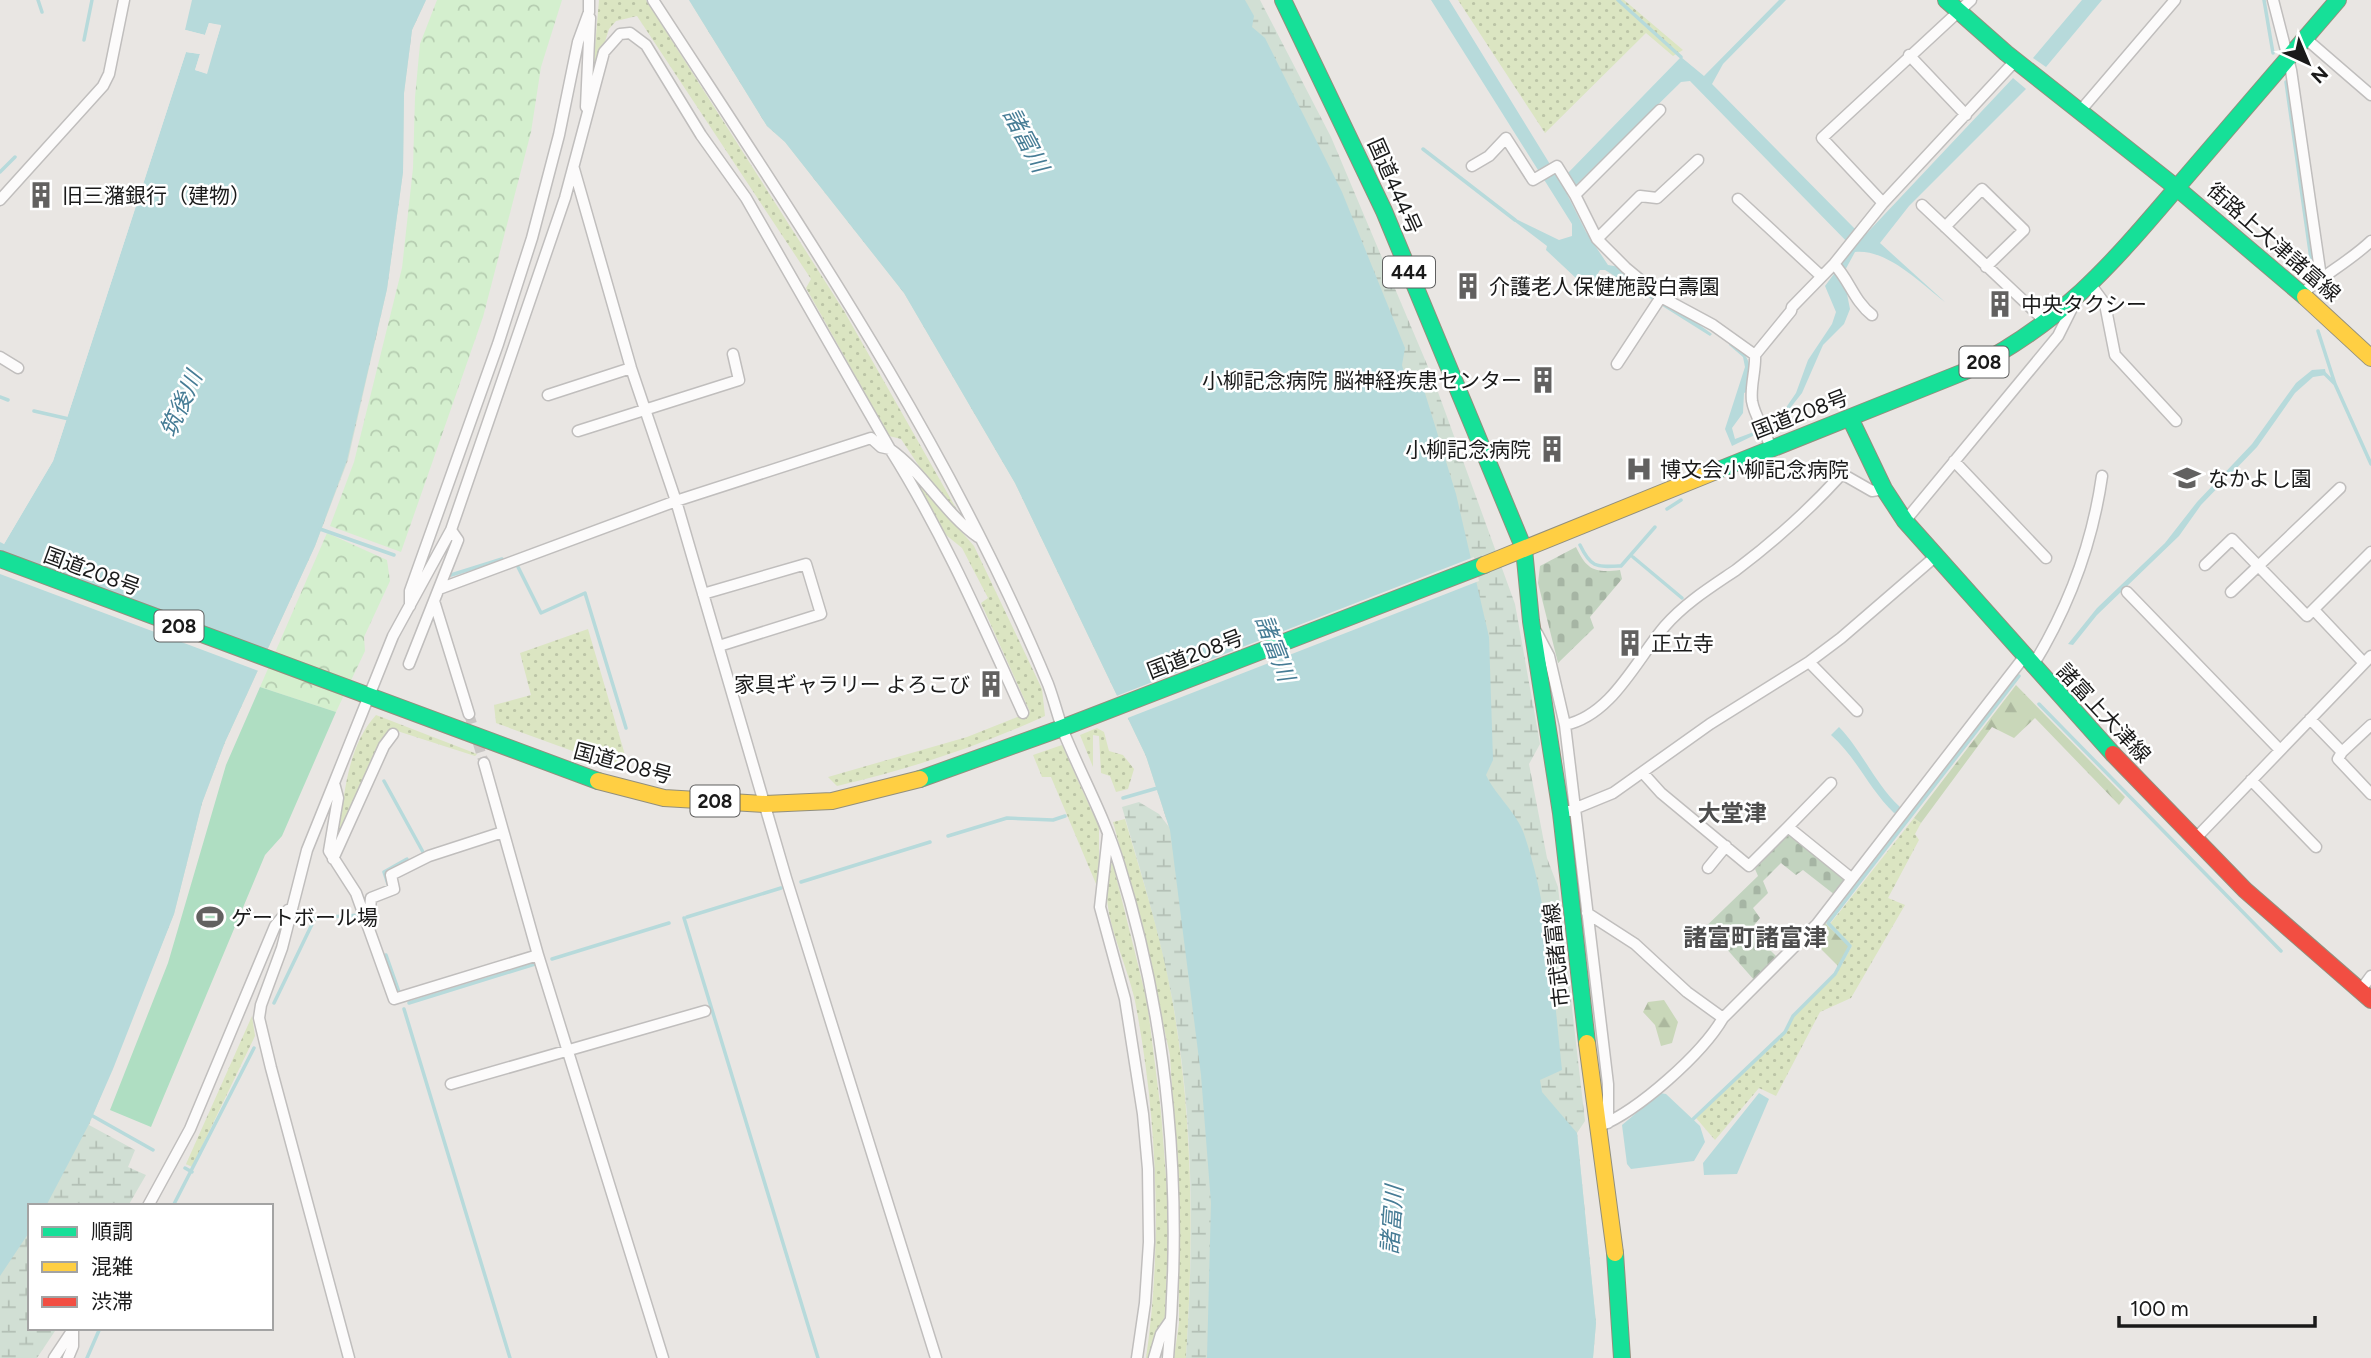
<svg xmlns="http://www.w3.org/2000/svg" width="2371" height="1358" font-family="Figtree,'Noto Sans JP',sans-serif">
<defs>
<pattern id="grass-dots" width="8" height="8" patternUnits="userSpaceOnUse" patternTransform="scale(1.75)"><rect width="8" height="8" fill="#dbe5c2"/><path d="M2 2h.1M6 6h.1" fill="none" stroke="#bbc4a6" stroke-width="1.8" stroke-linecap="round"/></pattern>
<pattern id="forest-firs" width="22" height="20" patternUnits="userSpaceOnUse" patternTransform="scale(1.75)"><rect width="22" height="20" fill="#c9d7b9"/><path d="M5 1l3.5 6h-7zM16 11l3.5 6h-7z" fill="#acb89e"/></pattern>
<pattern id="wetland-marsh" width="20" height="14" patternUnits="userSpaceOnUse" patternTransform="scale(1.75)"><rect width="20" height="14" fill="#d1dfd4"/><path d="M1 5h8M5 5V1M11 12h8M15 12V8" fill="none" stroke="#b3bfb5"/></pattern>
<pattern id="cemetery-stones" width="16" height="16" patternUnits="userSpaceOnUse" patternTransform="scale(1.75)"><rect width="16" height="16" fill="#c2d3bf"/><path d="M2 7V4a2 2 0 0 1 4 0v3zM10 15v-3a2 2 0 0 1 4 0v3z" fill="#a6b5a4"/></pattern>
<pattern id="park-crowns" width="20" height="18" patternUnits="userSpaceOnUse" patternTransform="scale(1.75)"><rect width="20" height="18" fill="#d4efce"/><path d="M2 6a3 3 0 1 1 6 0M12 15a3 3 0 1 1 6 0" fill="none" stroke="#b5ccb0"/></pattern>
</defs>
<rect width="100%" height="100%" fill="#e9e6e3"/>
<!-- grass -->
<path fill="url(#grass-dots)" d="M599,0H646L844,311L961,517L925,475L901,439L889,436L806,288L811,279L637,16L616,21L609,29L592,83Z
M1458,0H1624L1683,50L1673,56L1646,33L1545,133Z
M911,474L974,546L1042,689L1045,716C977,747 910,769 837,786L828,777L967,737L1030,712L981,603L988,598L962,548L946,535Z
M588,629L630,772L496,723L494,705L531,695L520,653Z
M376,715L477,754L475,756L391,729L338,835C345,793 347,747 376,715Z
M1097,728L1104,732L1109,751L1123,755L1134,769L1128,789L1116,792L1110,776L1101,773L1099,736L1093,735V767L1080,735Z
M1062,745L1099,827V891L1051,777H1042L1033,755Z
M1914,818L1921,823L1915,834L1919,840L1888,898L1905,905L1851,998L1820,1012L1776,1096L1759,1088L1715,1140L1696,1118L1786,1032L1794,1016L1836,975L1852,946L1830,924Z
M1125,819C1142,878 1162,938 1172,998C1193,1117 1194,1238 1186,1358H1174L1179,1323L1178,1191L1170,1055L1143,933L1113,822Z
M1112,860L1147,1001L1161,1112L1169,1216L1165,1316L1149,1358H1146C1163,1244 1157,1114 1135,1001C1128,968 1109,930 1107,898C1107,886 1110,872 1112,860Z
M252,1016L255,1036L192,1167L186,1164Z"/>
<!-- forest -->
<path fill="url(#forest-firs)" d="M2016,685L2125,797L2119,805L2035,718L2014,738L1992,727L1921,823L1914,818Z
M1824,922L1849,946L1838,966L1809,937Z
M1664,1000L1678,1022L1672,1043L1661,1046L1655,1025L1643,1012L1648,1002Z"/>
<!-- wetland -->
<path fill="url(#wetland-marsh)" d="M426,0L412,30L404,93L403,172L387,289L348,460L315,546L225,742L202,803L174,914L89,1125L135,1150L128,1167L146,1175L128,1206H30L405,25Z
M689,0L913,293L1026,480L1184,827L1234,1358H1186C1194,1238 1194,1117 1172,998C1160,933 1140,870 1122,807L1139,802L1159,814L1169,827L1146,756L1015,483L904,293L785,142L767,126Z
M1237,0H1260L1331,137L1434,381L1515,604L1540,744L1529,764L1547,858L1558,887L1585,1121L1577,1133L1596,1323L1593,1358L1533,1088L1472,770L1389,384Z
M30,1207V1328H57L37,1358H0V1255Z"/>
<!-- cemetery -->
<path fill="url(#cemetery-stones)" d="M1576,547C1587,570 1594,573 1620,570L1622,579L1590,617L1594,628L1558,663L1538,583L1540,566Z
M1789,833L1847,879L1835,895L1803,870L1796,875L1781,863L1763,881L1768,893L1753,908L1760,918L1750,930L1778,958L1755,981L1717,938L1705,946L1695,937L1758,876L1755,869Z"/>
<!-- park -->
<path fill="url(#park-crowns)" d="M437,0H562L541,67L531,132L483,317L401,552L330,526L354,462L402,268L413,168L415,97L420,44Z
M327,533L387,560L390,581L364,637L365,651L336,712L260,687Z"/>
<!-- pitch -->
<path fill="#afdec2" d="M260,687L336,712L282,836L265,855L151,1127L110,1110L168,963L226,765Z"/>
<!-- water -->
<path fill="#b7dadb" d="M192,0H426L412,30L404,93L403,172L387,289L347,460L315,546L225,742L202,803L174,914L113,1069L88,1126L46,1206H30V1231L0,1276V542L4,544L53,461L186,52L200,54L195,70L206,73L221,26L209,23L205,35L185,30Z
M689,0H1245L1254,16L1252,27L1265,38L1342,192L1405,348L1402,365L1405,376L1424,390L1456,494L1489,637L1493,760L1486,775C1496,796 1517,813 1524,834C1550,910 1553,991 1562,1070L1540,1080L1542,1092L1577,1133L1596,1323L1593,1358H1207L1211,1203L1201,1075L1170,830L1146,756L1015,483L904,293L785,142L767,126Z
M1431,0H1449L1556,174H1567L1681,57L1704,76L1779,0H1786L1723,64L1712,84L1854,228L1867,233L2013,78L2026,89L1909,206L1880,243L1945,302C1920,283 1888,249 1855,252L1843,274L1850,309L1844,324L1823,345L1802,393L1776,426L1772,428L1796,393L1808,360L1832,324L1836,312L1825,286L1853,248L1690,81L1681,82L1567,194L1586,232L1608,265L1620,267L1712,334L1710,336L1605,270H1600L1593,282L1578,280L1546,250L1547,246L1514,221L1516,219L1559,240L1572,236V224Z
M2082,0H2102L2046,67L2033,58Z
M1731,341C1752,359 1751,363 1749,391L1744,393L1743,413L1732,428L1735,439L1759,430V433L1732,446L1725,429L1745,367L1743,357L1729,345Z
M2325,369L2326,375L2313,377L2295,393L2257,447L2201,505L2179,536L2097,615L2073,645L2068,644L2097,608L2165,543L2197,502L2252,444L2296,383L2312,370Z
M1839,727C1863,752 1875,784 1900,807L1898,812L1894,813C1869,789 1857,758 1831,735Z
M1660,1093L1666,1094L1700,1126L1705,1142L1694,1161L1631,1169L1627,1164L1622,1125Z
M1759,1093L1769,1099L1737,1174L1704,1175L1703,1163Z"/>
<!-- pier -->
<path fill="#e9e6e3" d="M209,23L221,25L207,74L195,70L200,54L186,52L53,461L4,544L0,539L3,540L49,460L183,50L202,51L200,68L205,69L217,28L211,27L205,39L184,33L182,29L205,35Z
M0,552L270,653L261,672L0,574Z
M1474,557L1479,581L1125,719L1114,697Z"/>
<g fill="none" stroke-linecap="round" stroke-linejoin="round">
<!-- stream -->
<path stroke="#b7dadb" stroke-width="3.5" d="M38,0L42,12
M1618,0L1681,57
M2264,0L2273,53
M84,40L92,0
M2286,82L2313,273
M1423,149L1515,220
M0,172L15,157
M2318,331L2335,384L2371,464
M2323,372L2335,384
M0,397L8,400
M34,411L69,419
M1667,509L1681,500
M320,529L394,555
M1580,545C1591,568 1596,567 1621,566L1655,527
M1633,557L1682,598
M518,567L541,613L585,593L626,728
M451,575L502,559
M2039,704L2281,951
M384,781L423,852
M1123,798L1161,787
M948,836L1007,818L1053,820L1065,816
M801,882L930,842
M388,884L384,872L407,859
M687,917L781,888
M684,918L818,1358
M386,955L399,992
M552,959L669,923
M274,1003L315,918L360,915
M409,1003L535,964
M404,1009L510,1358
M91,1115L153,1150
M1690,1122L1785,1032L1793,1016L1835,974L1850,946L1828,923L2019,676
M185,1168L192,1172
M173,1206L254,1048
M87,1358L100,1328"/>
<!-- street-tunnel -->
<path stroke="#cac7c5" stroke-width="10" stroke-dasharray="10 5" stroke-linecap="butt" d="M469,714L484,763"/>
<defs>
<path id="street" d="M653,0C796,220 947,440 1048,684C1054,700 1058,717 1064,733C1082,777 1105,818 1119,864C1169,1023 1183,1193 1168,1358
M2273,0L2291,70L2321,277
M2305,38L2371,95
M1909,55L1966,115
M586,107L590,18
M1660,110L1575,195L1597,239L1626,268L1661,297L1713,325L1755,355C1756,370 1750,386 1752,401C1755,419 1767,430 1770,448
M2081,110L2175,0
M1472,166L1489,156L1506,138L1533,180L1557,166L1575,195
M574,169L631,368L676,501L786,878L936,1358
M1738,199L1820,275
M0,200L103,86L109,74L124,0
M1883,203L1822,138L1971,0
M1922,205L2047,323
M1945,227L1982,189L2024,230L1986,267
M1597,239L1640,196L1657,198L1698,160
M1834,264C1850,281 1854,301 1872,315
M2091,285L2105,304L2115,355L2176,421
M2303,293C2325,274 2350,261 2371,241
M1755,355L1791,311L1792,307L1834,264L1883,203L2016,60
M0,357L18,368
M1617,364L1661,297
M548,395L631,368
M578,431L739,380L733,354
M1954,461L2046,558
M1905,521L2058,336L2072,308
M2205,565L2232,539L2307,616L2371,552
M439,589L676,501L871,438L881,447L890,449C943,533 982,623 1023,713
M2127,592L2280,750
M2231,592L2340,488
M703,594L806,564L821,614L719,646
M434,601L469,714
M410,606V591L498,344L532,238L559,135L578,42L589,12V0
M2314,610L2364,663
M1537,633L1549,656L1565,725L1608,1084V1123
M1809,662L1857,711
M409,664L458,540L451,530
M2032,667C2069,607 2092,546 2102,476
M2310,719L2342,752L2371,725
M1565,725C1612,715 1636,660 1665,626C1685,603 1711,587 1736,570C1773,542 1808,511 1839,477L1844,475L1872,491L1884,489
M2342,752L2338,759L2371,794
M484,763L538,955L663,1358
M1643,773L1661,793L1749,866L1788,827L1851,878
M2251,780L2316,847
M334,783L338,798L329,851L356,893L394,999L538,955
M1569,811L1613,793L1710,724L1809,662L1841,638L1936,556
M1788,827L1831,783
M1108,835L1100,907L1125,999L1143,1114L1148,1169L1149,1242L1145,1303L1137,1358
M2195,839L2371,656
M333,859L384,746L393,734
M1708,868L1726,846
M1587,913L1635,944L1687,992L1723,1018
M363,914L370,910L371,898L394,889L391,875L429,856L503,832
M2360,991L2371,976
M451,1084L705,1011
M1600,1126C1639,1110 1702,1054 1723,1018L1817,924L2024,657
M148,1206L190,1129L275,926L288,910
M54,1358L74,1328
M68,1358L73,1346V1331
M349,1358L271,1068L259,1018L261,1005L282,948L307,850L334,783L393,636L451,530L565,198L604,52L620,34L630,33L646,45L701,135L746,198L890,449C924,473 944,513 978,537
M1154,1358L1161,1334L1170,1321"/>
<path id="fast" d="M1283,0L1384,211L1524,549
M1946,0L2006,53L2178,189L2305,297
M1850,418L1884,489L1905,521L2113,754
M1716,471L1966,371C2069,320 2119,255 2192,170C2240,114 2289,57 2338,0
M1524,549L1531,621L1561,813L1587,1043
M0,559L598,781
M920,779L1062,728L1484,565
M1615,1253L1622,1358"/>
<path id="slow" d="M2305,297L2371,358
M1484,565L1716,471
M598,781L664,798L765,804L832,801L920,779
M1587,1043L1615,1253"/>
<path id="jam" d="M2113,754L2245,890L2371,1000"/>
</defs>
<!-- street casing -->
<use href="#street" stroke="#c0bebd" stroke-width="13"/>
<!-- fast casing -->
<use href="#fast" stroke="#928f7d" stroke-width="18"/>
<!-- slow casing -->
<use href="#slow" stroke="#928f7d" stroke-width="18"/>
<!-- jam casing -->
<use href="#jam" stroke="#928f7d" stroke-width="18"/>
<!-- street -->
<use href="#street" stroke="#fcfbfb" stroke-width="10"/>
<!-- fast -->
<use href="#fast" stroke="#16e098" stroke-width="16"/>
<!-- slow -->
<use href="#slow" stroke="#ffcf43" stroke-width="16"/>
<!-- jam -->
<use href="#jam" stroke="#f24e42" stroke-width="16"/>
</g>
<!-- icons -->
<defs>
<symbol id="building-bare" viewBox="-9 -9 18 18"><path d="M-4-6H4V6H1V3H-1V6H-4ZM-2.5-4.3h1.7v1.8h-1.7ZM.8-4.3h1.7v1.8H.8ZM-2.5-1h1.7V.8h-1.7ZM.8-1h1.7V.8H.8Z" fill="#626160" stroke="#fff" stroke-width="2.5" paint-order="stroke"/></symbol>
<symbol id="hospital-bare" viewBox="-9 -9 18 18"><path d="M-5-5h3v3.5h4V-5h3V5h-3V1.5h-4V5h-3Z" fill="#626160" stroke="#fff" stroke-width="2.5" paint-order="stroke"/></symbol>
<symbol id="school-bare" viewBox="-9 -9 18 18"><path d="M0-5L7-2L0 1L-7-2ZM-4 1L0 2.5L4 1V4Q0 6-4 4Z" fill="#626160" stroke="#fff" stroke-width="2.5" paint-order="stroke"/></symbol>
<symbol id="stadium-bare" viewBox="-9 -9 18 18"><path d="M0-5a6.5 5 0 1 0 0 10a6.5 5 0 1 0 0-10ZM-3.5-1.8h7v3.6h-7Z" fill="#626160" stroke="#fff" stroke-width="2.5" paint-order="stroke"/></symbol>
</defs>
<g fill-rule="evenodd">
<use href="#building-bare" x="22" y="176" width="38" height="38"/>
<use href="#building-bare" x="1449" y="267" width="38" height="38"/>
<use href="#building-bare" x="1981" y="285" width="38" height="38"/>
<use href="#building-bare" x="1524" y="361" width="38" height="38"/>
<use href="#building-bare" x="1533" y="430" width="38" height="38"/>
<use href="#hospital-bare" x="1620" y="450" width="38" height="38"/>
<use href="#school-bare" x="2168" y="459" width="38" height="38"/>
<use href="#building-bare" x="1611" y="624" width="38" height="38"/>
<use href="#building-bare" x="972" y="665" width="38" height="38"/>
<use href="#stadium-bare" x="191" y="898" width="38" height="38"/>
</g>
<g text-anchor="middle" dominant-baseline="central" stroke-width="5" stroke-linejoin="round" paint-order="stroke">
<!-- shield labels -->
<g fill="#fff" stroke="#5f5f5f" stroke-width="2">
<rect x="1383" y="256.5" width="52" height="31" rx="5"/>
<rect x="1959.5" y="346.5" width="49" height="31" rx="5"/>
<rect x="154.5" y="610.5" width="49" height="31" rx="5"/>
<rect x="690.5" y="785.5" width="49" height="31" rx="5"/>
</g>
<g font-size="19" font-weight="bold" fill="#1a1a1a">
<text x="1409" y="272">444</text>
<text x="1984" y="362">208</text>
<text x="179" y="626">208</text>
<text x="715" y="801">208</text>
</g>
<!-- street labels -->
<g font-size="21" fill="#1a1a1a" stroke="#fff">
<text transform="translate(1395 186) rotate(66)">国道444号</text>
<text transform="translate(2274 242) rotate(41)">街路上大津諸富線</text>
<text transform="translate(1800 414) rotate(-21)">国道208号</text>
<text transform="translate(92 571) rotate(20)">国道208号</text>
<text transform="translate(1195 654) rotate(-21)">国道208号</text>
<text transform="translate(2104 713) rotate(47)">諸富上大津線</text>
<text transform="translate(623 763) rotate(15)">国道208号</text>
<text transform="translate(1556 955) rotate(-96)">市武諸富線</text>
</g>
<!-- poi labels -->
<g font-size="21" fill="#1a1a1a" stroke="#fff" text-anchor="start">
<text x="62" y="195">旧三潴銀行（建物）</text>
<text x="1489" y="286">介護老人保健施設白壽園</text>
<text x="2021" y="304">中央タクシー</text>
<text x="1522" y="380" text-anchor="end">小柳記念病院 脳神経疾患センター</text>
<text x="1531" y="449" text-anchor="end">小柳記念病院</text>
<text x="1660" y="469">博文会小柳記念病院</text>
<text x="2208" y="478">なかよし園</text>
<text x="1651" y="643">正立寺</text>
<text x="970" y="684" text-anchor="end">家具ギャラリー よろこび</text>
<text x="231" y="917">ゲートボール場</text>
</g>
<!-- water labels -->
<g font-size="23" font-style="italic" fill="#467c95" stroke="#fff">
<text transform="translate(1026 140) rotate(62)">諸富川</text>
<text transform="translate(181 404) rotate(-66)">筑後川</text>
<text transform="translate(1275 648) rotate(69)">諸富川</text>
<text transform="translate(1392 1220) rotate(-86)">諸富川</text>
</g>
<!-- neighbourhood labels -->
<g font-size="23" font-weight="bold" fill="#4d4d4d" stroke="#fff">
<text x="1732" y="813">大堂津</text>
</g>
<!-- quarter labels -->
<g font-size="24" font-weight="bold" fill="#4d4d4d" stroke="#fff">
<text x="1755" y="937">諸富町諸富津</text>
</g>
</g>
<!-- legend -->
<rect x="28" y="1204" width="245" height="126" fill="#ffffff" stroke="#a3a3a3" stroke-width="2"/>
<rect x="42" y="1227" width="35" height="10" fill="#16e098" stroke="#a3a3a3" stroke-width="2"/>
<text x="91" y="1239" font-size="21" fill="#1a1a1a">順調</text>
<rect x="42" y="1262" width="35" height="10" fill="#ffcf43" stroke="#a3a3a3" stroke-width="2"/>
<text x="91" y="1274" font-size="21" fill="#1a1a1a">混雑</text>
<rect x="42" y="1297" width="35" height="10" fill="#f24e42" stroke="#a3a3a3" stroke-width="2"/>
<text x="91" y="1309" font-size="21" fill="#1a1a1a">渋滞</text>
<!-- north arrow -->
<g transform="translate(2308 63) rotate(136)" stroke="#ffffff" stroke-width="5" paint-order="stroke">
<path d="M0-5L12 26L0 18L-12 26Z" fill="#1a1a1a"/>
<text y="-10" font-size="19" font-weight="bold" text-anchor="middle" fill="#1a1a1a">N</text>
</g>
<!-- scale -->
<path d="M2119 1316v10h196v-10" fill="none" stroke="#1a1a1a" stroke-width="3.5"/>
<text x="2130" y="1316" font-size="21" fill="#1a1a1a" stroke="#ffffff" stroke-width="5" paint-order="stroke">100 m</text>
</svg>
